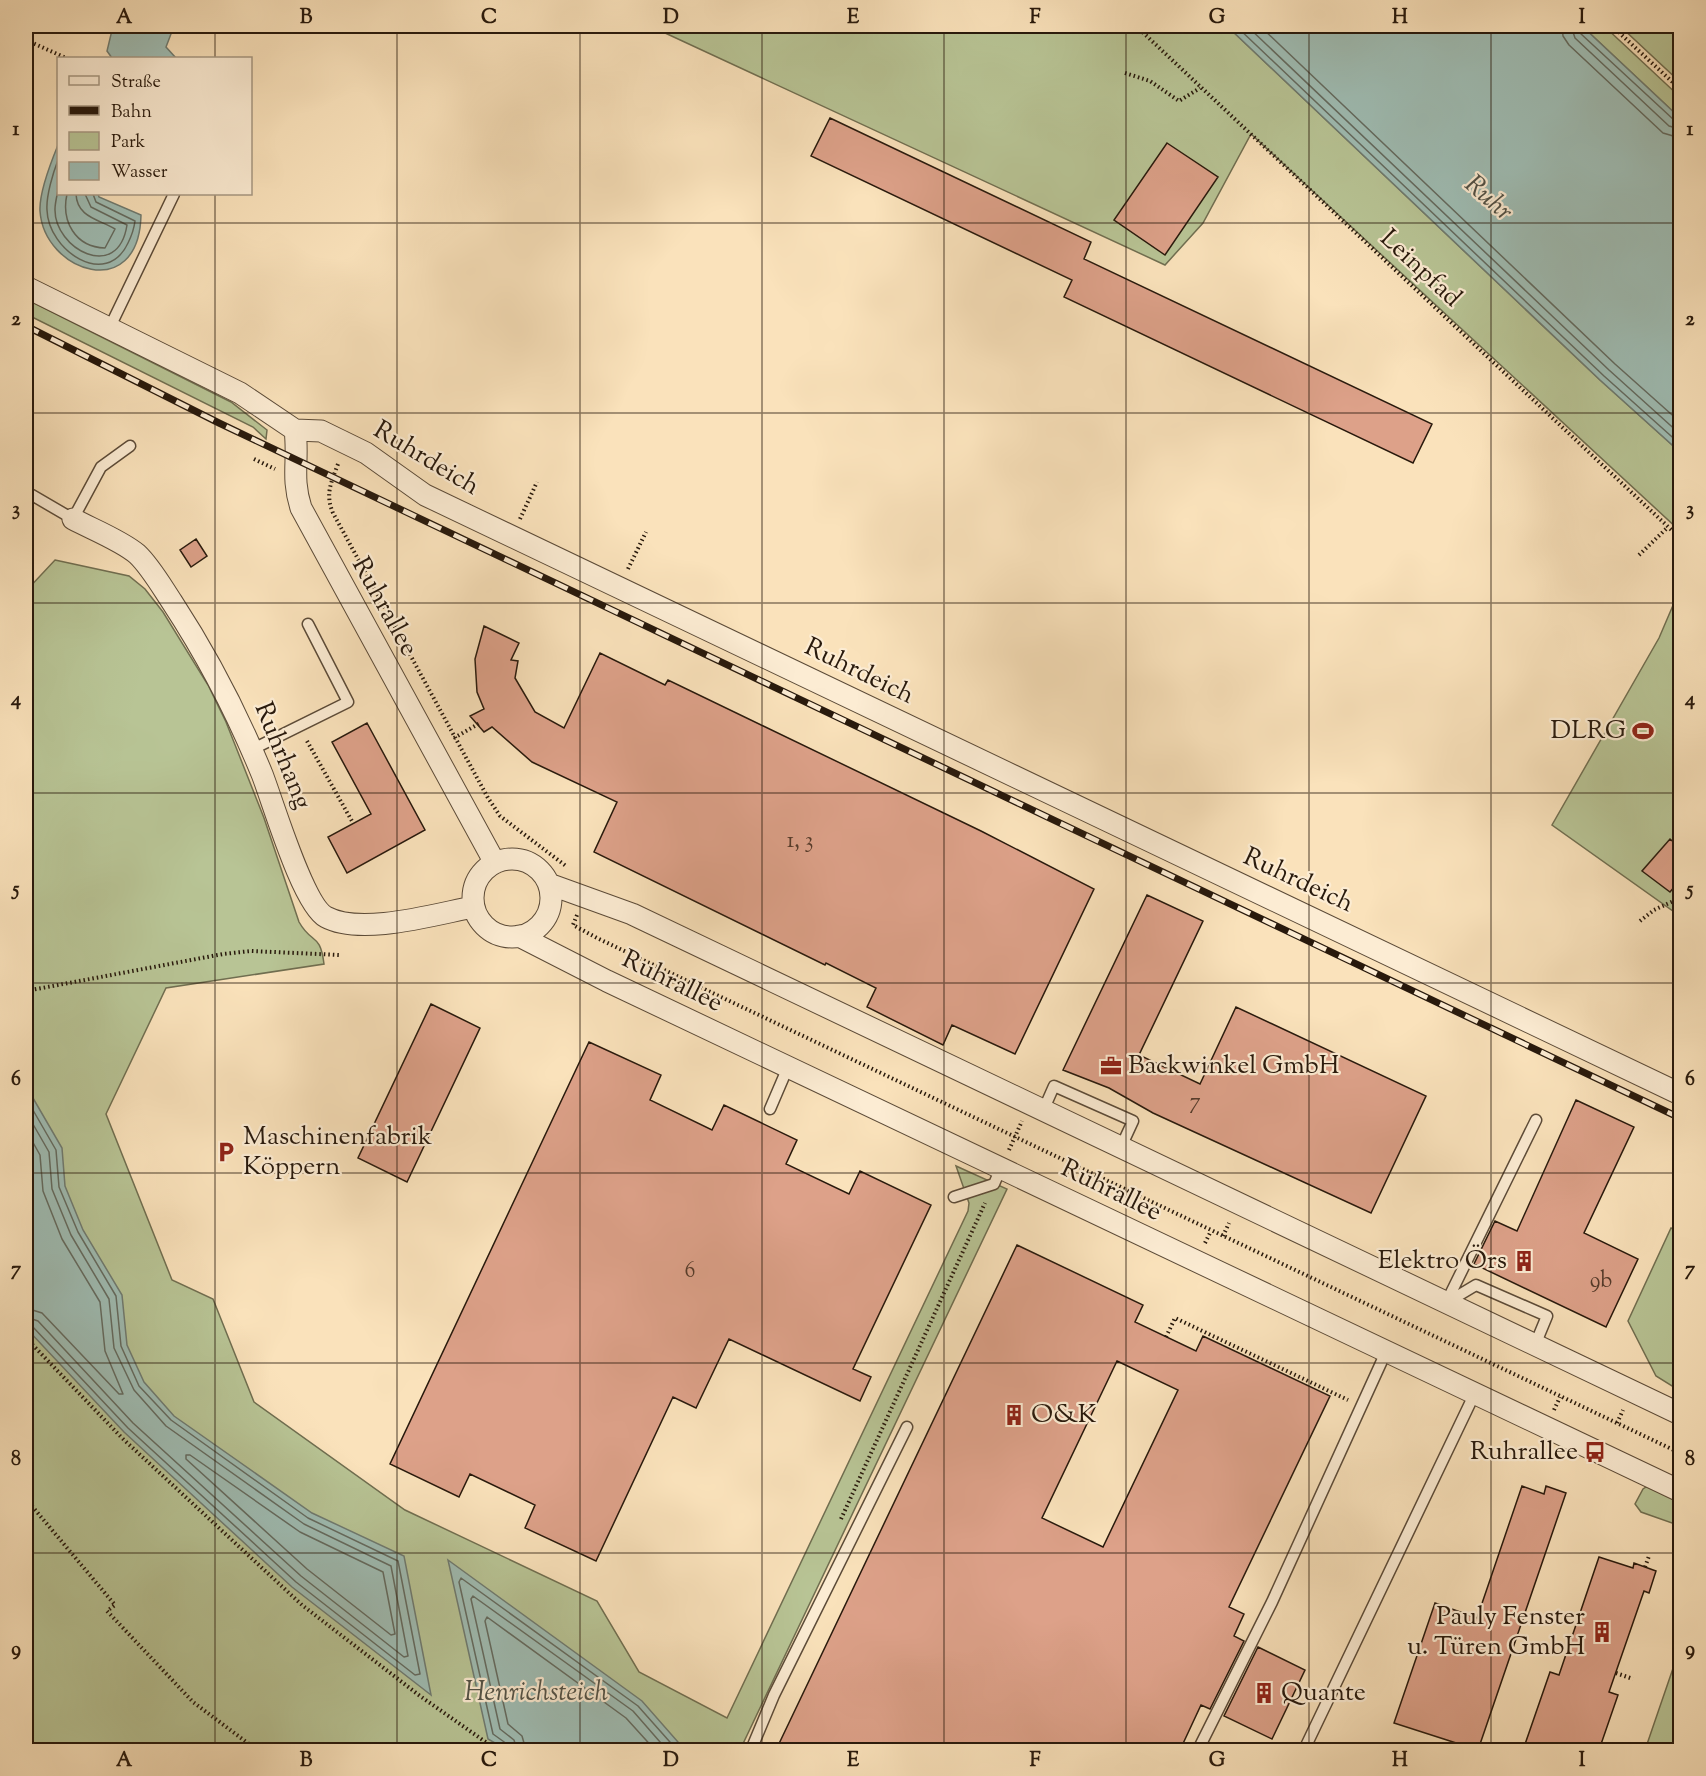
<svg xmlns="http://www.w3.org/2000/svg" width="1706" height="1776" font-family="'Sorts Mill Goudy',serif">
<rect width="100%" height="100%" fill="#fae2bb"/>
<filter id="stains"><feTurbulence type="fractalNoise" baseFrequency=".00333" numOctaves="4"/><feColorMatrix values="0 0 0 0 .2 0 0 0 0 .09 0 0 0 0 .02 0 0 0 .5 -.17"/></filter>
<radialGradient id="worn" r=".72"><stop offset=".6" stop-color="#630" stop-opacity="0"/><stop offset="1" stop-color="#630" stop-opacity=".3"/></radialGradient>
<!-- green -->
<path fill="#b8c495" stroke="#706e50" stroke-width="1.5" d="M650,26H1227L1600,380L1680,452V531L1251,134L1203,223L1165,265Z
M1582,26H1604L1680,97V118Z
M1620,26H1680V82Z
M26,299L231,402L267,430L266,439L253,427L26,314Z
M55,560L129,576L145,589L163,612L208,685L226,722L264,818L299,922C312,945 320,932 324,964L166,988L106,1114L172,1280L213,1299L254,1402L405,1510L597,1601L639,1672L727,1718L968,1211L969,1203L956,1166L1007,1189L740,1750H26V591Z
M1680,589V916L1552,825L1659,638Z
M1671,1228L1680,1232V1391L1656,1376L1628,1321Z
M1649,1485L1680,1499V1528L1678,1525L1641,1512L1635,1504L1643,1489Z
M1680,1648V1723L1671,1750H1645Z"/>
<!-- water -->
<path fill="#9fbdb4" stroke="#6f7b71" stroke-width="1.5" d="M113,26H174L166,47L176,58H112L107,51Z
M1227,26H1582L1680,118V452L1600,380Z
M58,145V194H98L99,197L141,215C139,304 44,272 40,211C39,193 51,162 58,145Z
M26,1086L62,1148L65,1186L83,1230L122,1295L127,1345L144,1382L174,1416L312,1513L404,1556L431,1695L292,1587L124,1432L26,1328Z
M448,1560L642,1701L685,1750H507L488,1739Z"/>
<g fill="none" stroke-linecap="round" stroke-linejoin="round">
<!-- shore -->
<path stroke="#646b60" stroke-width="1.5" d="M1236,26L1604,376L1680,444
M1247,26L1609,370L1680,434
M1260,26L1615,364L1680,422
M1562,26L1563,36L1569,45L1663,133L1680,138
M1571,26L1575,38L1669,126L1680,129
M1578,26L1580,33L1674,120L1680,122
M58,160C53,173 46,196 47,210C48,250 106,290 128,243C132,235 134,229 135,221L96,202L93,194
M58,190C57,196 55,203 55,209C54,249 118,283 127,225L91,207L85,194
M67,194C61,221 75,247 105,248L115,229C98,219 77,217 76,194
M26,1098L56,1150L59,1187L78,1232L116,1296L121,1346L139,1386L171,1420L308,1518L398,1561L420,1674L415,1675L296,1582L128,1428L32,1326L26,1324
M26,1112L49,1152L52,1189L71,1235L109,1299L114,1348L134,1390L166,1426L304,1524L391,1566L408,1656L404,1657L301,1576L133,1423L38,1321L26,1317
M26,1130L40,1155L43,1191L62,1239L100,1302L105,1351L123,1394H119L42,1313L26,1308
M186,1455H190L300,1532L383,1572L395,1634L391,1635L307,1569L186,1459Z
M509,1750L507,1744L493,1734L459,1582L461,1578L638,1706L677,1750
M517,1750L514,1740L500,1729L471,1599L473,1596L633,1711L667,1750
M526,1750L522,1736L508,1724L485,1621L487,1617L626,1718L655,1750"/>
</g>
<!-- building -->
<path fill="#dda189" stroke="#28190c" stroke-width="1.5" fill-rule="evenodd" d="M830,118L1091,242L1084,259L1432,424L1413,463L1064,297L1072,280L811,156Z
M1167,143L1218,177L1165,255L1114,220Z
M196,539L207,556L191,567L180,550Z
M484,626L519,643L511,660L518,661L515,678L535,712L564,728L600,653L665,685L668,680L981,831L1094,889L1015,1054L952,1025L943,1045L867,1007L876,988L826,963L825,965L594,852L617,802L532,762L492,727L484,732L470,716L484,709L477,692L475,659Z
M367,723L425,830L347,873L328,837L371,814L332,742Z
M1670,839L1680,848V880L1670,892L1642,871Z
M1147,895L1203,921L1139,1055L1200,1084L1236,1007L1426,1096L1371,1213L1153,1113L1109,1088L1063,1070Z
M431,1004L480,1028L407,1182L358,1158Z
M589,1042L661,1075L650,1100L712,1130L724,1105L797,1140L786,1164L849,1194L860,1171L931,1205L853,1369L871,1377L860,1401L729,1339L696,1408L673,1397L596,1561L525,1528L535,1505L470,1474L459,1497L390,1464Z
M1576,1100L1634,1127L1584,1233L1638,1259L1606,1327L1474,1264L1495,1221L1517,1231Z
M1017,1245L1143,1305L1135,1322L1196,1351L1203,1336L1330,1396L1229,1607L1244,1614L1234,1636L1244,1641L1210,1709L1201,1705L1180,1750H776ZM1117,1361L1178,1390L1103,1547L1042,1518Z
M1522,1486L1544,1494L1546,1486L1566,1493L1478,1750L1394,1723L1435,1603L1477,1618Z
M1599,1557L1633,1568L1634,1563L1656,1571L1649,1593L1644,1591L1609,1692L1618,1695L1599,1750H1523L1550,1672L1559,1675Z
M1258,1647L1305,1670L1272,1739L1224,1716Z"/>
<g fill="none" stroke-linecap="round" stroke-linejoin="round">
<defs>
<path id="service" d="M109,329L174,194
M26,505L32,495L73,519L101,467L130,446
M251,750L348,702L308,624
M770,1109L788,1067
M1043,1111L1054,1086L1133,1121L1121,1147
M954,1197L994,1184L1001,1168
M1446,1303L1536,1120
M1446,1303L1476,1285L1547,1316L1535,1345
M751,1750L774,1695L907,1427
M1198,1750L1272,1602L1386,1352
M1304,1750L1474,1395"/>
<path id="minor" d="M26,287L240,393L295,430L321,431L366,453L425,495L1680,1094
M295,430C299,460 291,477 301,508L495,863
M73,519C92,529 122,541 137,554C150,566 162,587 172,602C208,657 237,713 262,774C273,802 303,905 326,917C361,936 436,914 473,907
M473 898a39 39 0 1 1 78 0a39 39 0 1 1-78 0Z
M549,884L632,914L1680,1414
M519,936L607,981L1680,1491"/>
</defs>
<!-- service casing -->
<use href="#service" stroke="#5c4b38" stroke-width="13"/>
<!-- minor casing -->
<use href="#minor" stroke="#5c4b38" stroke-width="23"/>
<!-- path -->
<path stroke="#28190c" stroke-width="4" stroke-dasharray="1.5 3" stroke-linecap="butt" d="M1136,26L1680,538
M1612,26L1680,89
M26,40L66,58
M1125,73L1150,81L1179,101L1200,88
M254,459L275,469
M338,464C331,483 325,494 333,513L488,798L500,816L566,866
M520,519L537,482
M1639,555L1668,527
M628,569L646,532
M454,738L480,723
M307,741L353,823
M577,915L573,925L597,938L1680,1453
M1640,921L1654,910L1680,898
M26,991L223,954L251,951L340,955
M1009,1150L1022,1121
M1223,1236L1229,1223
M1205,1243L1211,1231
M1166,1337L1175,1318L1348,1400
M26,1338L122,1438L302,1605L420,1696L497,1750
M1554,1410L1560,1397
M1617,1423L1623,1410
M26,1499L115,1605L107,1611L193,1702L257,1750
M841,1519L985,1203
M1645,1567L1649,1556
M1616,1673L1633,1679
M1677,1750L1680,1740"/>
<!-- service -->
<use href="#service" stroke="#fcecd3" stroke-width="10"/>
<!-- minor -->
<use href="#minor" stroke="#fcecd3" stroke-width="21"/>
<defs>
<path id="rail" d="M26,326L219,423L1680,1118"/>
</defs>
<!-- rail casing -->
<use href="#rail" stroke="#28190c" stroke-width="7"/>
<!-- rail -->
<use href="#rail" stroke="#fcecd3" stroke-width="4.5" stroke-dasharray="14" stroke-linecap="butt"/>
</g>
<!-- grid -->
<path fill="none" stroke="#28190c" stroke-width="1.5" stroke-opacity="0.55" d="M215,26V58M397,26V1750M580,26V1750M762,26V1750M944,26V1750M1126,26V1750M1309,26V1750M1491,26V1750M215,194V1750M26,223H1680M26,413H1680M26,603H1680M26,793H1680M26,983H1680M26,1173H1680M26,1363H1680M26,1553H1680"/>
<!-- icons -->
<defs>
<symbol id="stadium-bare" viewBox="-9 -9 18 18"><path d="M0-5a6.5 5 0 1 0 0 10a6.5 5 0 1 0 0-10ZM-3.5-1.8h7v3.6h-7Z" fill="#8f2418" stroke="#fcecd3" stroke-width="2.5" paint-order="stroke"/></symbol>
<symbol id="office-bare" viewBox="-9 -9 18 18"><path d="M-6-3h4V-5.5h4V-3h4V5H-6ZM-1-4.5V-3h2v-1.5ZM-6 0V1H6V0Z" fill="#8f2418" stroke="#fcecd3" stroke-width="2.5" paint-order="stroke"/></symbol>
<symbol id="parking-bare" viewBox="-9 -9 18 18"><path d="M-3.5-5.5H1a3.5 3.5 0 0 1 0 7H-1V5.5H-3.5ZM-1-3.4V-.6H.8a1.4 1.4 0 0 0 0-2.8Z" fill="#8f2418" stroke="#fcecd3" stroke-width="2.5" paint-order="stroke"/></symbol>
<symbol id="building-bare" viewBox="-9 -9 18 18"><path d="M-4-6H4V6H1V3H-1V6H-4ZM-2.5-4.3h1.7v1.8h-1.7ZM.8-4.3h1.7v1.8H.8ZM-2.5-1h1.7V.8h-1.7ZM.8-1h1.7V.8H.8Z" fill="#8f2418" stroke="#fcecd3" stroke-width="2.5" paint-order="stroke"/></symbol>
<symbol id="bus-bare" viewBox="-9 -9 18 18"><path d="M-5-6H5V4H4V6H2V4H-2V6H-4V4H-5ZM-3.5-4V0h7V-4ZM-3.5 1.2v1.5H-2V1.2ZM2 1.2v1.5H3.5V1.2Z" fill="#8f2418" stroke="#fcecd3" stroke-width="2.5" paint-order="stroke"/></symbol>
</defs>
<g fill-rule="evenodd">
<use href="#stadium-bare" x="1628" y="716" width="30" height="30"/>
<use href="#office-bare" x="1096" y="1051" width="30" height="30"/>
<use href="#parking-bare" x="211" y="1137" width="30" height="30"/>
<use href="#building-bare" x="1509" y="1246" width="30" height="30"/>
<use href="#building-bare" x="999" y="1400" width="30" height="30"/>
<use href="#bus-bare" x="1580" y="1437" width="30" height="30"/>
<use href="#building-bare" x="1587" y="1617" width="30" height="30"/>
<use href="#building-bare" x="1249" y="1678" width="30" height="30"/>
</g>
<g text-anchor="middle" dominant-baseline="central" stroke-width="4.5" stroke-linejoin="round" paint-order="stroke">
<!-- number labels -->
<g font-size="22" fill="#553b2b">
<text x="800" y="842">1, 3</text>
<text x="1195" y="1103">7</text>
<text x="690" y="1272">6</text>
<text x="1601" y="1282">9b</text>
</g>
<!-- street labels -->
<g font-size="26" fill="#28190c" stroke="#fcecd3">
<text transform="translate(1420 269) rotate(43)">Leinpfad</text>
<text transform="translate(426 459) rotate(31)">Ruhrdeich</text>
<text transform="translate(384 607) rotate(61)">Ruhrallee</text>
<text transform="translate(859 672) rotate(26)">Ruhrdeich</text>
<text transform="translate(282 756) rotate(68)">Ruhrhang</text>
<text transform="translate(1298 881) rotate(25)">Ruhrdeich</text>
<text transform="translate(672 982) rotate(26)">Ruhrallee</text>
<text transform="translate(1111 1191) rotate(26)">Ruhrallee</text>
</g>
<!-- poi labels -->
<g font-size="26" fill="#28190c" stroke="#fcecd3" text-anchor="end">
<text x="1626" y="731">DLRG</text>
<text x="1128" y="1066" text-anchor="start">Backwinkel GmbH</text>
<text x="243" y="1137" text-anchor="start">Maschinenfabrik<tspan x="243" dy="30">Köppern</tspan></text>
<text x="1507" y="1261">Elektro Örs</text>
<text x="1031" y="1415" text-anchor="start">O&amp;K</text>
<text x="1578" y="1452">Ruhrallee</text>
<text x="1585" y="1617">Pauly Fenster<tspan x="1585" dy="30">u. Türen GmbH</tspan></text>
<text x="1281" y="1693" text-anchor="start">Quante</text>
</g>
<!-- water labels -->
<g font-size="27" font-style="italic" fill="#525247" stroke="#fcecd3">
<text transform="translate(1488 199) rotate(41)">Ruhr</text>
<text x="536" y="1693">Henrichsteich</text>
</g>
</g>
<!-- margin -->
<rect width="1706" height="1776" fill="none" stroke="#fae2bb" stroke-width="66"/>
<!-- legend -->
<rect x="57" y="57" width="195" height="138" fill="#fcecd3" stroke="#a79883" stroke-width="1.5"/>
<rect x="69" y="76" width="30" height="9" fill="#fcecd3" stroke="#a79883" stroke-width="1.5"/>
<text x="111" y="87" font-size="18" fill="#28190c">Straße</text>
<rect x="69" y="106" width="30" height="9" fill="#28190c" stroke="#a79883" stroke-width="1.5"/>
<text x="111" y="117" font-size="18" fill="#28190c">Bahn</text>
<rect x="69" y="132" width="30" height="18" fill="#b8c495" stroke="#a79883" stroke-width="1.5"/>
<text x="111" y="147" font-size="18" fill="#28190c">Park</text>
<rect x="69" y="162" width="30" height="18" fill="#9fbdb4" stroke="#a79883" stroke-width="1.5"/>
<text x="111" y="177" font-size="18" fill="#28190c">Wasser</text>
<rect x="33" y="33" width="1640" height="1710" fill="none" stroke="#28190c" stroke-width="2"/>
<g font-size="20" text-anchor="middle" font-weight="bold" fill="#28190c">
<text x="124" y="23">A</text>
<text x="306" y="23">B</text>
<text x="489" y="23">C</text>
<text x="671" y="23">D</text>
<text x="853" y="23">E</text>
<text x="1035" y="23">F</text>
<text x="1217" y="23">G</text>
<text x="1400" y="23">H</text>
<text x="1582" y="23">I</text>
<text x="16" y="135">1</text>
<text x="1690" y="135">1</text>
<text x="16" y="325">2</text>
<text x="1690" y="325">2</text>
<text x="16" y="515">3</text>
<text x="1690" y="515">3</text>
<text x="16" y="705">4</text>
<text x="1690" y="705">4</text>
<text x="16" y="895">5</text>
<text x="1690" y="895">5</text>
<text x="16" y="1085">6</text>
<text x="1690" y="1085">6</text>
<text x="16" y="1275">7</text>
<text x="1690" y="1275">7</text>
<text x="16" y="1465">8</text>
<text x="1690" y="1465">8</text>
<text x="16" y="1655">9</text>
<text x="1690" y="1655">9</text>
<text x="124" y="1766">A</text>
<text x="306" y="1766">B</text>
<text x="489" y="1766">C</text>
<text x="671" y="1766">D</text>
<text x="853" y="1766">E</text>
<text x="1035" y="1766">F</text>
<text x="1217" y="1766">G</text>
<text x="1400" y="1766">H</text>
<text x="1582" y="1766">I</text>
</g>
<rect width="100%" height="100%" filter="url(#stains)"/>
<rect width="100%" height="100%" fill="url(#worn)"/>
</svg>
